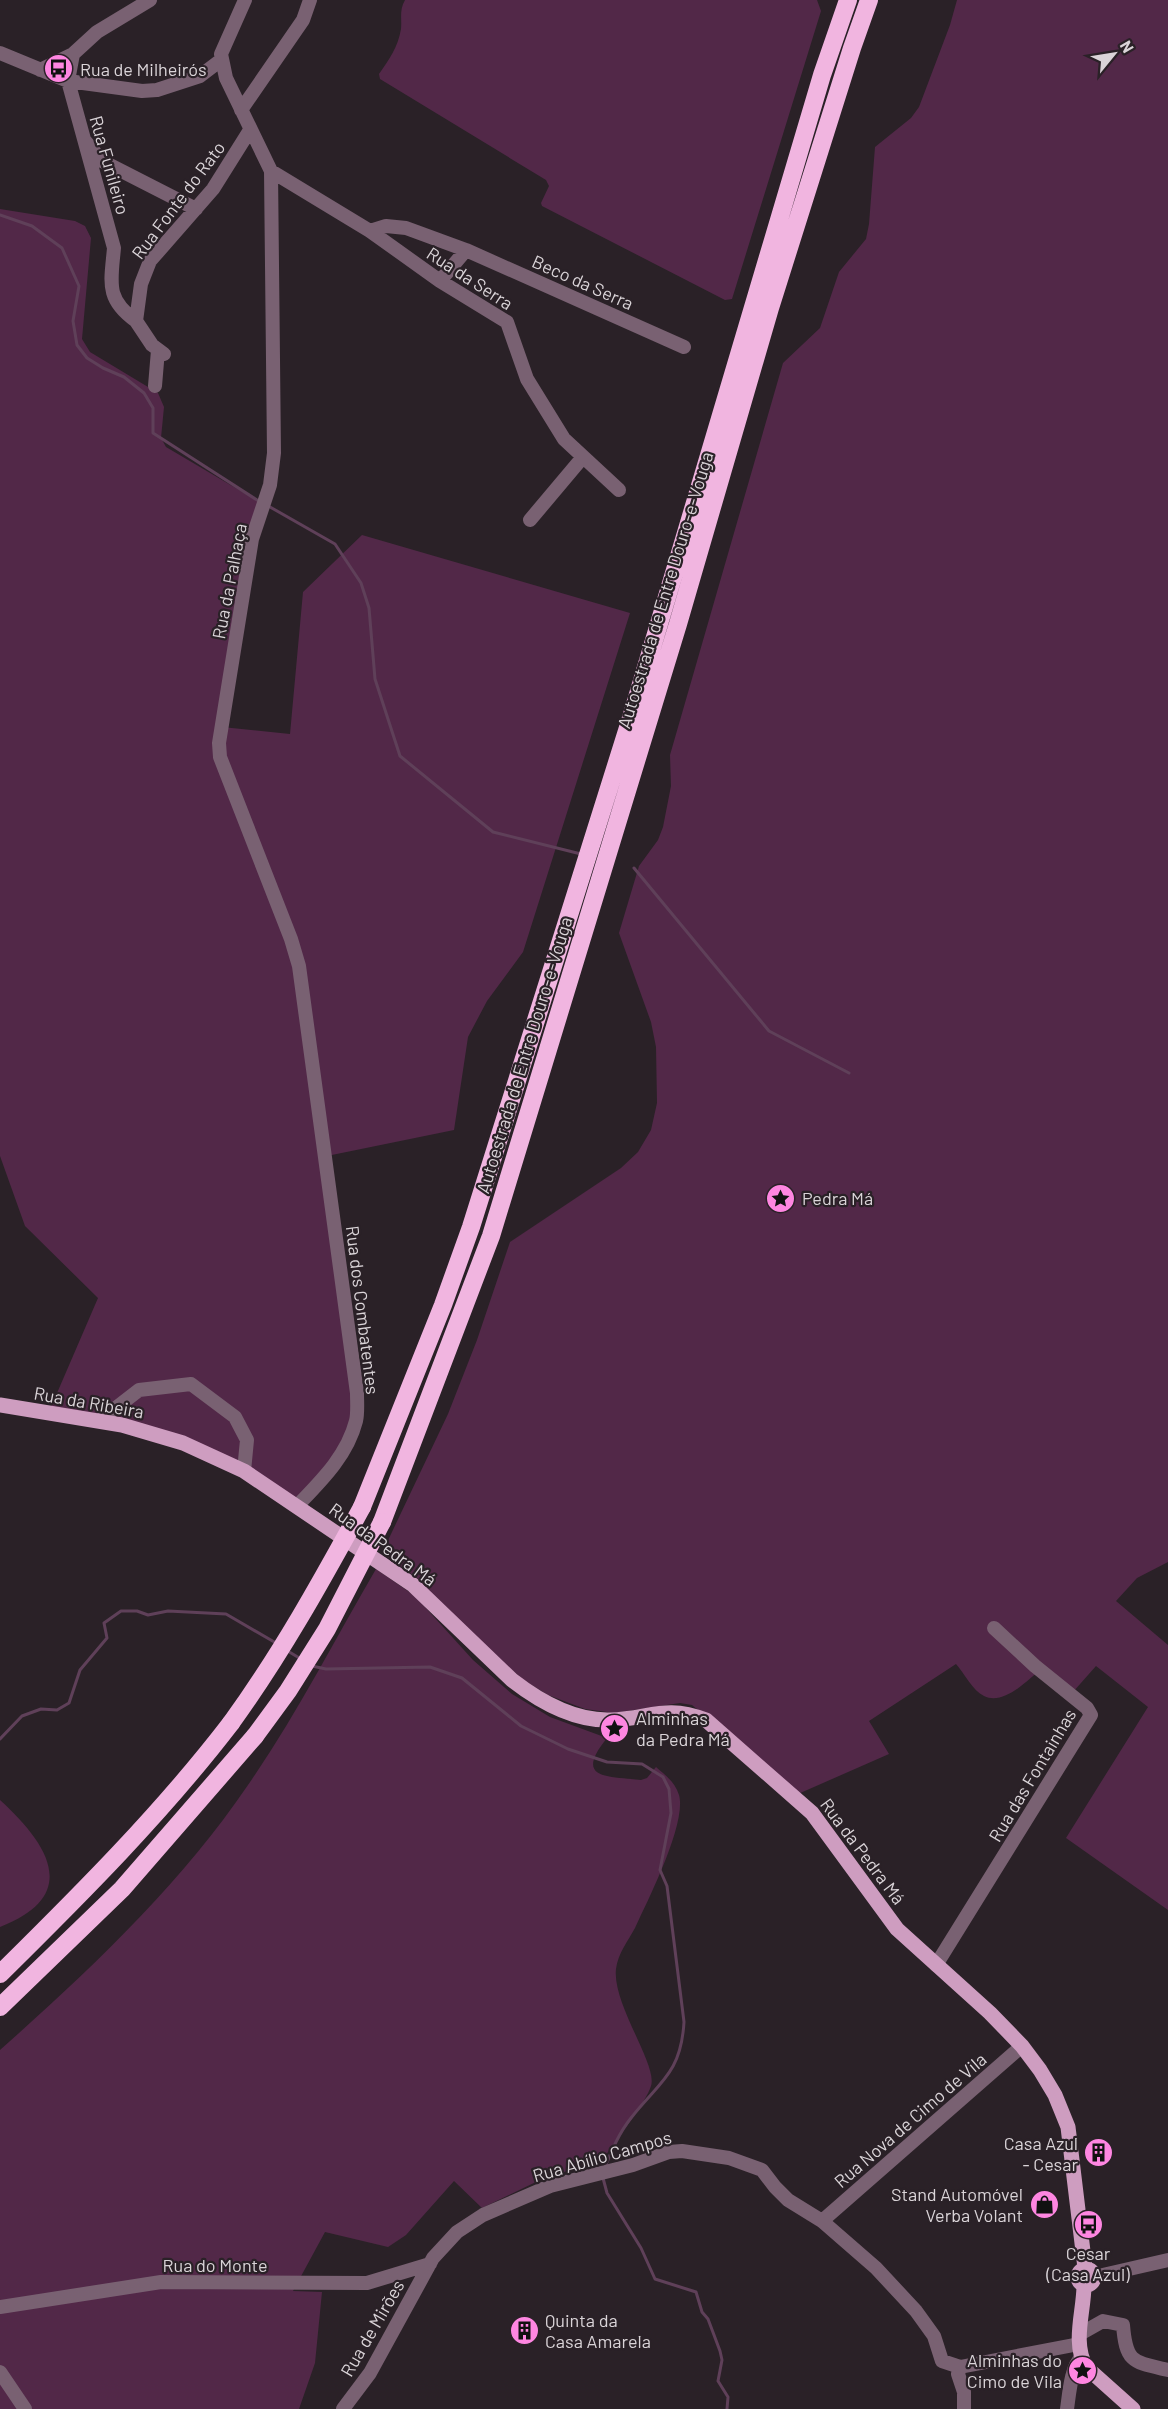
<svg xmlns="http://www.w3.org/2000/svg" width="1168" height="2409" font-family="Barlow,sans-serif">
<rect width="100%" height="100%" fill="#2a2127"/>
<!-- green -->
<path fill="#522848" d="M405,0H817L821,11L732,299L725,300L542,206L541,203L549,186L546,180L380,79L379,74C389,60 398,47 401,29C402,19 399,10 405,0Z
M957,0H1168V1562L1137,1578L1116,1601L1168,1645V1910L1066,1838L1148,1707L1096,1666L1073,1692L1042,1668C1029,1679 1004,1706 984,1696C973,1691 964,1673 956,1664L869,1721L889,1754L798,1794L692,1705L680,1703L614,1713L585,1709L548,1695L525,1681L471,1635L417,1578L382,1553L448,1414L477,1340L510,1242L621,1168L638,1152L651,1130L657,1103L656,1047L651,1022L619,933L639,866L658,840L663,827L671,786L670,755L783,363L820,328L839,272L866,239L869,224L875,147L911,118L919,107L950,25Z
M0,209L75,221L85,226L91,238L82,339L90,352L158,393L164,407L161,438L166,447L261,503L222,727L290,734L303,592L362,535L630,613L523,952L487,1001L468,1037L454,1130L322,1157L357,1393L347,1447L297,1506L183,1443L48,1414L98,1298L25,1226L0,1156Z
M376,1569L415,1596L473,1660L512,1694L550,1717L607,1738C573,1780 608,1776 641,1780L647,1778L656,1767C665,1775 675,1782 679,1795C687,1823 648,1900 635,1928C628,1941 618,1953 616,1969C612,2004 658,2065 651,2086C646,2102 617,2139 606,2155L600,2160L540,2180L482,2208L454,2181L406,2235L388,2247L325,2232L293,2291L322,2292L315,2363L299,2409H0V2050C90,1970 180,1885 248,1785C296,1716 334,1641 376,1569Z
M0,1800C47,1843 83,1895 0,1927Z"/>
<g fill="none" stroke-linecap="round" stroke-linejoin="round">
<!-- stream -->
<path stroke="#5f4059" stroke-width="3" d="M0,215L32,226L62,248L79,286L73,321L77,345L87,358L103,368L124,377L144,393L153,408V433L257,500
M270,507L335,544L361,583L369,608L375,679L400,756L493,832L581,854
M634,868L769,1031L849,1073
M286,1650L301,1659
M312,1666L326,1669L430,1667L462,1678L521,1726L568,1749L607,1762L642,1764L663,1777L669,1789L671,1813L660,1870L667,1886L684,2022C681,2074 659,2082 631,2118C619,2133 612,2150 605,2167
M0,1739L22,1716L41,1709L57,1710L69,1703L80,1670L107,1638L104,1623L121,1611H137L148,1615L168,1611L226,1614L276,1643
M603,2178L607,2193L641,2248L655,2279L696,2292L702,2312L708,2319L720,2351L722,2360L718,2381L728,2397L727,2409"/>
<!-- minor -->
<path stroke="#796172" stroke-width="14" d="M245,0L221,54L226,78L271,171L274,453L270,485L252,539L219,743L220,757L291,939L299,966L357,1393C357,1402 358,1413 356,1421C347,1456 321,1481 297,1506
M0,53L68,81L142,91L157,90L200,76L221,60
M73,54L68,81L114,248C111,282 105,299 136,321
M40,70L73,54L97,32L150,0
M241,110L303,20L310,0
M86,142L102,161L196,209
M271,171L370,231L440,281L507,322L527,379L564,439L619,490
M370,231L386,226L406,228L466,250L684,347
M440,281L466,250
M164,354L152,345L136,321L141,284L150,261L213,189L250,130
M155,386L158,350
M530,520L583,457
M99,1421L139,1390L191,1384L235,1417L247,1440L244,1471
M936,1965L1091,1715L1087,1708L1035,1666L994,1628
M822,2221L1022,2046
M1094,2277L1168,2260
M0,2307L161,2282L367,2283L430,2264
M1080,2334L1103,2321L1123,2325C1126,2363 1133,2362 1168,2370
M960,2367L958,2374L964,2392V2409
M0,2372L25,2409
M343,2409L370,2373L433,2258L457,2232L483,2215L550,2186L633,2165L669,2152L682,2151L729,2158L762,2170L775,2187L788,2200L822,2221L876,2268L916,2311L934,2336L942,2361L960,2367L1079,2344
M1067,2409C1069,2396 1071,2366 1081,2358"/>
<!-- major -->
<path stroke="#ce9dc0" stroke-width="15" d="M0,1405L122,1425L183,1443L244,1471L413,1585L512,1680C539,1701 574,1721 610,1720C650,1719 664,1704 706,1720L812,1813L897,1929L990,2013L1022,2046L1040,2070L1055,2095L1068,2127L1085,2268
M1078 2277a8 8 0 1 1 16 0a8 8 0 1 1-16 0Z
M1084,2285C1084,2312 1072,2342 1086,2367L1133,2409"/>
<!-- highway -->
<path stroke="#f1b5e0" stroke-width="18" d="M362,1507L443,1305L471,1227L631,718L822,75L848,0
M382,1522L491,1236L678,624L770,308L852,48L869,0
M0,1974C81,1894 162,1813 231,1723
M0,2007L122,1889L255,1736"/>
<!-- highway-bridge -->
<path stroke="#f1b5e0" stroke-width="18" d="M231,1723C281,1654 321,1582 362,1507
M255,1736L288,1691L327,1629L382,1522"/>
</g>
<!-- icons -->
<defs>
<symbol id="bus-disc" viewBox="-11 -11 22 22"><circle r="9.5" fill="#fe86e1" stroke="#2a2127"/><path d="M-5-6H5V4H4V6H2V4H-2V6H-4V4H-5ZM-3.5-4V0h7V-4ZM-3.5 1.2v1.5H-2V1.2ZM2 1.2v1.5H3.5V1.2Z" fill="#111"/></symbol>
<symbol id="sight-disc" viewBox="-11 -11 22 22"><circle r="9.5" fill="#fe86e1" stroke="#2a2127"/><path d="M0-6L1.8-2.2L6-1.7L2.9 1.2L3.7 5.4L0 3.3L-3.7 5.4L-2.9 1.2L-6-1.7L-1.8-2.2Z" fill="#111"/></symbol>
<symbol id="building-disc" viewBox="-11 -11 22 22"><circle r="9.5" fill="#fe86e1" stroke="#2a2127"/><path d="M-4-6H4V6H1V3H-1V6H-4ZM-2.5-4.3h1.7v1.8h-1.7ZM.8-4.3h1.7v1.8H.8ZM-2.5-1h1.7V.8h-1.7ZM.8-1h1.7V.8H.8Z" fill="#111"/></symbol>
<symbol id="shop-disc" viewBox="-11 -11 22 22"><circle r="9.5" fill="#fe86e1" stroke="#2a2127"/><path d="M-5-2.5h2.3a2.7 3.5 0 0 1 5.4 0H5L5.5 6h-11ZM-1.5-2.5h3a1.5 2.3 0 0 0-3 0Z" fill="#111"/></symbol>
</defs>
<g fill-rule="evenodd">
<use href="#bus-disc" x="42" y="52" width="33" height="33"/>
<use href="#sight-disc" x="764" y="1182" width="33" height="33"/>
<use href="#sight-disc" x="598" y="1712" width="33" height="33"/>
<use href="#building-disc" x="1082" y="2136" width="33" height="33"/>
<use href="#shop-disc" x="1028" y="2188" width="33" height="33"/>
<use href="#bus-disc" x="1072" y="2208" width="33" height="33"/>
<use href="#building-disc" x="508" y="2314" width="33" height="33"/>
<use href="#sight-disc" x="1066" y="2354" width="33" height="33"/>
</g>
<g text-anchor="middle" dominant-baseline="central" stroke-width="4.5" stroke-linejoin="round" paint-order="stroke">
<!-- poi labels -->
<g font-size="18" fill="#dad4d8" stroke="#2a2127" text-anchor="start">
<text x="80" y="69">Rua de Milheirós</text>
<text x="802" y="1198">Pedra Má</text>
<text x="636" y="1718">Alminhas<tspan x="636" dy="21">da Pedra Má</tspan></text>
<text x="1078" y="2143" text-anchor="end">Casa Azul<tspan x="1078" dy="21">- Cesar</tspan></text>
<text x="1023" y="2194" text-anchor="end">Stand Automóvel<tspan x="1023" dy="21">Verba Volant</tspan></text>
<text x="1088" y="2253" text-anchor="middle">Cesar<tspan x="1088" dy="21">(Casa Azul)</tspan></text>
<text x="545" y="2320">Quinta da<tspan x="545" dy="21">Casa Amarela</tspan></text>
<text x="1062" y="2360" text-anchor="end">Alminhas do<tspan x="1062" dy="21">Cimo de Vila</tspan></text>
</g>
<!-- street labels -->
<g font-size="18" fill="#dad4d8" stroke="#2a2127">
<text transform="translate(110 165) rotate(74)">Rua Funileiro</text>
<text transform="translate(178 200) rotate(-53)">Rua Fonte do Rato</text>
<text transform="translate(470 278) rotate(33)">Rua da Serra</text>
<text transform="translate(583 282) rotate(24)">Beco da Serra</text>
<text transform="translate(229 581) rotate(-79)">Rua da Palhaça</text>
<text transform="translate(665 590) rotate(-73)">Autoestrada de Entre Douro-e-Vouga</text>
<text transform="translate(524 1055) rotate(-73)">Autoestrada de Entre Douro-e-Vouga</text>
<text transform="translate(363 1310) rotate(83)">Rua dos Combatentes</text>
<text transform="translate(89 1402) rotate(10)">Rua da Ribeira</text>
<text transform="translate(383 1544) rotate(36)">Rua da Pedra Má</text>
<text transform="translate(1032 1775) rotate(-59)">Rua das Fontainhas</text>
<text transform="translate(863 1851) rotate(53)">Rua da Pedra Má</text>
<text transform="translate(910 2120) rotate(-41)">Rua Nova de Cimo de Vila</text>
<text transform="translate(602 2156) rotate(-16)">Rua Abílio Campos</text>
<text x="215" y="2265">Rua do Monte</text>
<text transform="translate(372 2328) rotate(-60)">Rua de Mirões</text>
</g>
</g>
<!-- north arrow -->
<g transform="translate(1114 54) rotate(60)" stroke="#2a2127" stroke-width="4.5" paint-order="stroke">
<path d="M0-4.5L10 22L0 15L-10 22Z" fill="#dad4d8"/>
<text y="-9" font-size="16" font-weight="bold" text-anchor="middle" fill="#dad4d8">N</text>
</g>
</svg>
